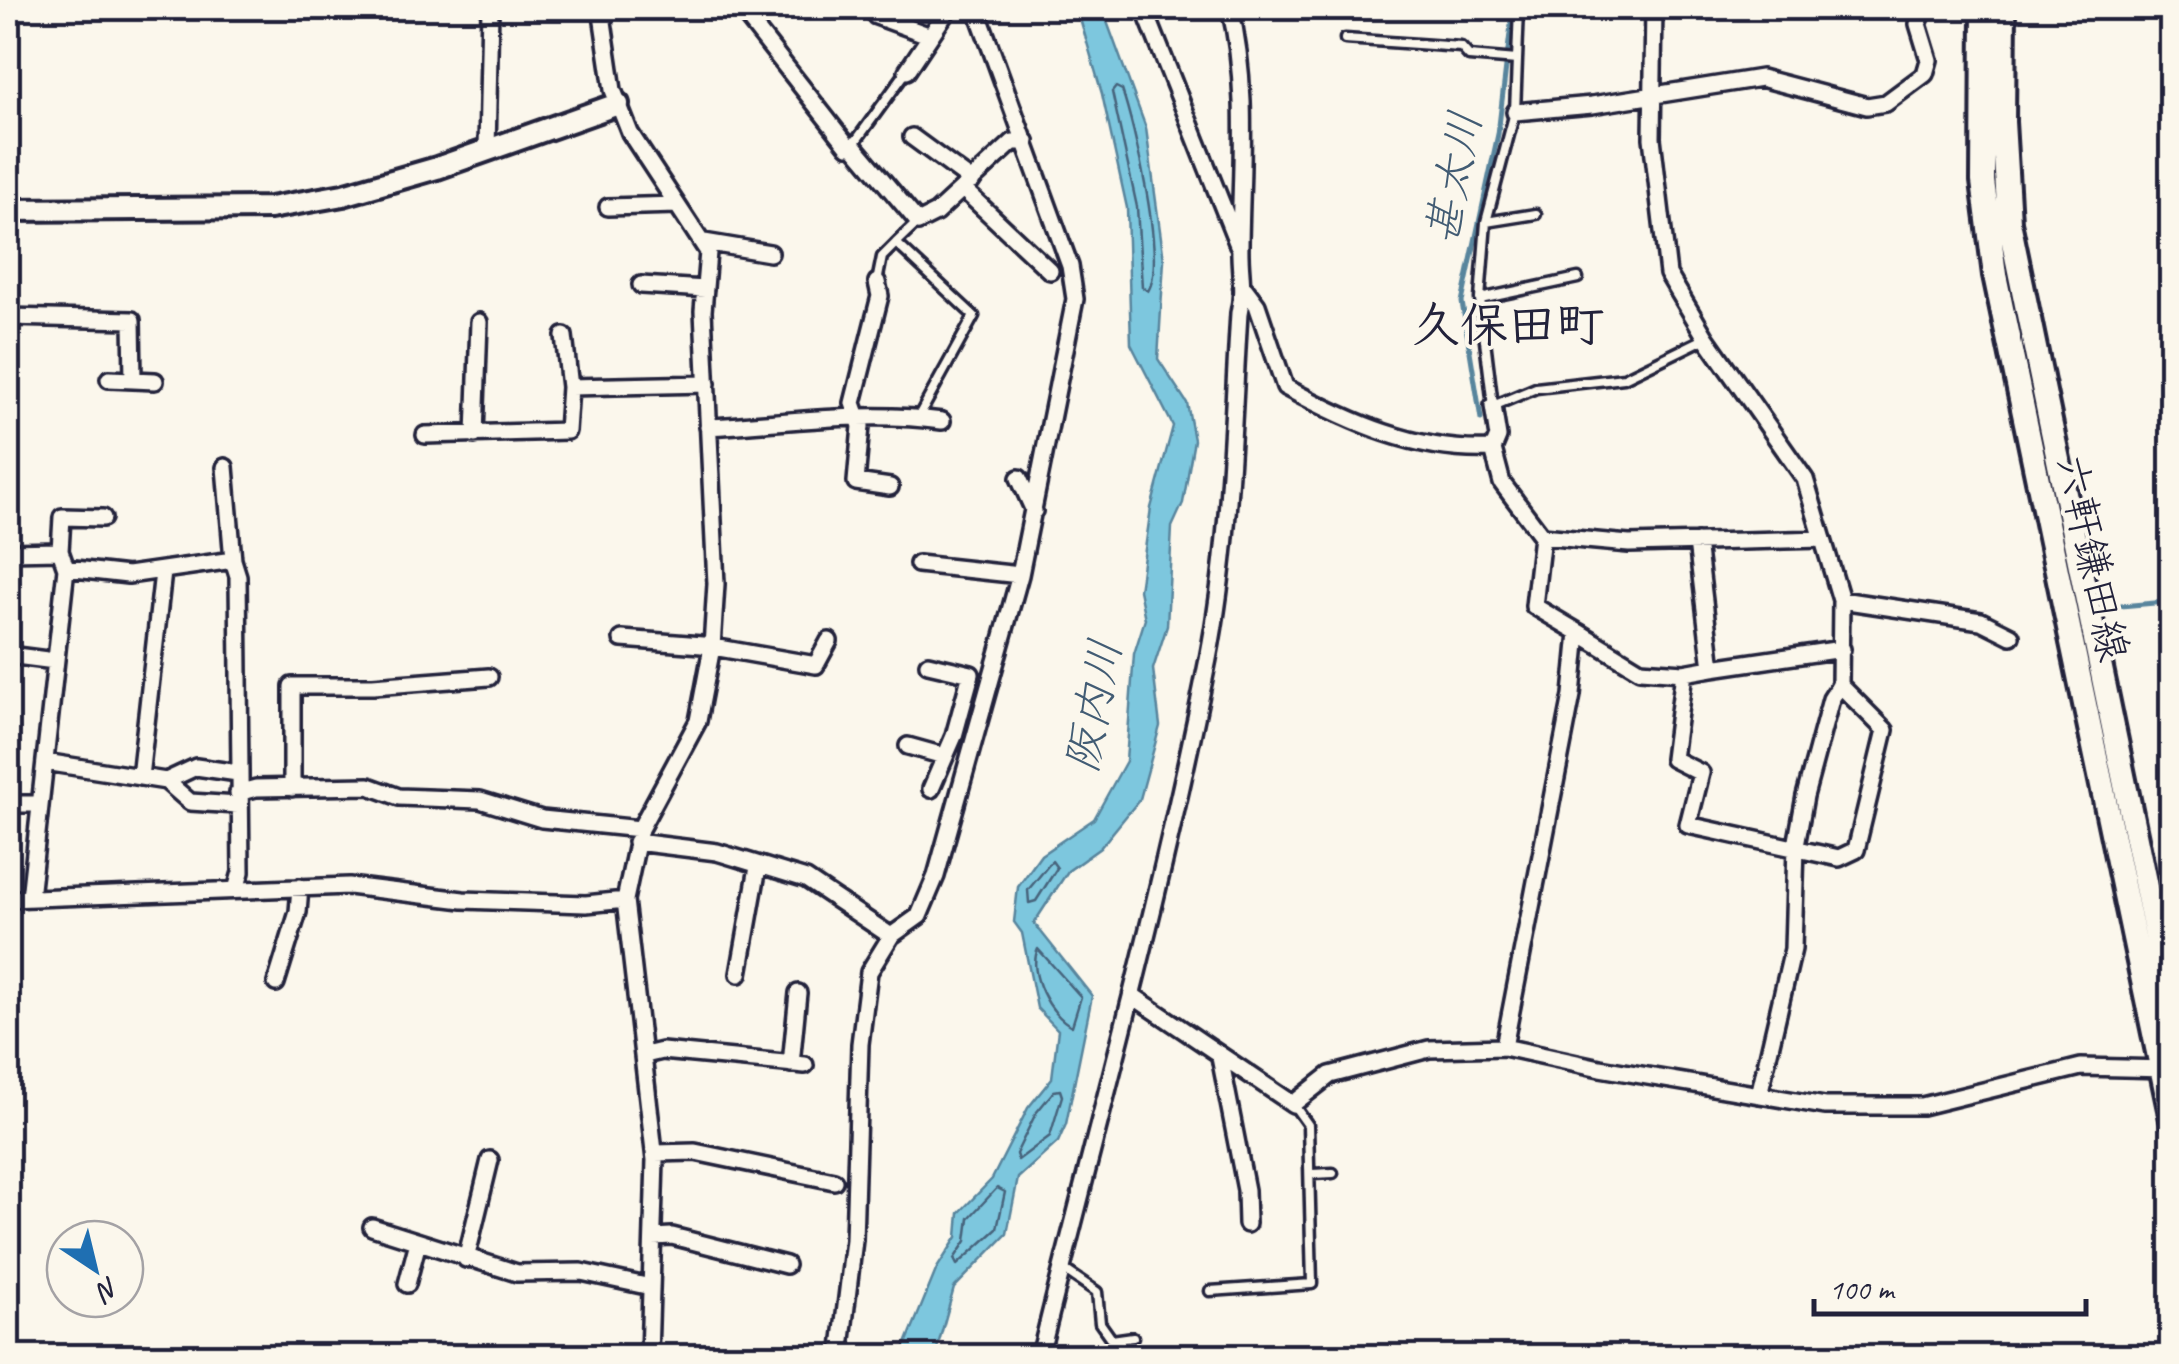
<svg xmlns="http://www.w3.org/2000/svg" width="2179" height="1364" font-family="Caveat,'Klee One',sans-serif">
<rect width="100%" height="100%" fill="#fbf7ec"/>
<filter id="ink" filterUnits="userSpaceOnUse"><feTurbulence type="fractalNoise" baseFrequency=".01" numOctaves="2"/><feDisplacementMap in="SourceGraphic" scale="20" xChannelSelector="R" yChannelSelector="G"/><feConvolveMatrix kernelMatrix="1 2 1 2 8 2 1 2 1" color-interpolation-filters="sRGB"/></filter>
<g filter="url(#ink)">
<!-- water -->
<path fill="#7dc7de" stroke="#59859d" stroke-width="2.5" d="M1077,8H1102L1146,128L1164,260L1158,359L1187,403L1194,440L1183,503L1172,527L1167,626L1153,669L1160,726L1140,799L1100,848L1068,871L1034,923L1092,996L1066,1124L1058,1142L1018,1178L1007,1234L954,1288L935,1356H901L937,1268L957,1237L959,1213L992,1179L1028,1108L1052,1078L1058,1030L1037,1008L1022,933L1014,922L1018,887L1041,855L1094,819L1126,761L1134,654L1145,619L1139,590L1151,508L1173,426L1131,344L1127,208L1102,94Z"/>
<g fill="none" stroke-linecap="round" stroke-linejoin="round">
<!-- shore -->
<path stroke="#46647c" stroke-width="2.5" d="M1116,87L1122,90C1134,125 1167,262 1148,291L1142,287L1137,207L1112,92Z
M1052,861L1057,868L1036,901L1029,903L1028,890Z
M1038,949L1081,997L1072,1026C1050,1016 1027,972 1038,949Z
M1060,1090L1062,1096L1050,1136L1018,1160L1016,1154L1036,1113L1054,1091Z
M997,1188L1005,1192L997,1229L957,1265L954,1259L966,1241L969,1218Z"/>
<!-- stream -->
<path stroke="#59859d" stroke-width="5" d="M1481,419L1462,302L1498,134L1513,8
M2121,606L2166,602L2172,609"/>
<defs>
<path id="service" d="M1345,39L1461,47L1469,56L1517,60L1519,8
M1517,60L1515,112L1486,222L1536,214
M853,145L906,72
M918,222L896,243L974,316L919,416
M1486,222L1480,299L1578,278
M877,282L882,257L896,243
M1480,299L1493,406L1536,388L1624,378L1706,338
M1312,1174L1333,1173
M1062,1268L1097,1292L1100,1323L1112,1340L1133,1337
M1210,1291L1312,1284L1308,1125L1293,1104"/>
<path id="minor" d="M601,8L613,90L630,133L708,252L703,311L716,584L712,647L698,721L640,829L625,900L655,1160L649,1356
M740,8L848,146L853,145L918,222L936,213L1013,142L1026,141
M1144,8L1238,245
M1654,8L1652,138L1668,274L1706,338L1805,479L1841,600L1840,685L1831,699L1805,796L1796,846L1793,949L1759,1095
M876,16L928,35
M907,71L949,8
M1515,112L1592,105L1761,78L1867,106L1886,103L1925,74L1929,60L1918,24L1925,8
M912,137L972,181
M487,149L490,8
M963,189L1050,271
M608,207L677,205
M704,242L770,253
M877,282L880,296L853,403L861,426L856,482L890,487
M641,285L705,289
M1245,289L1257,305L1285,387C1350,422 1417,453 1493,449L1502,483L1542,536L1629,544L1823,539
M8,317L132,320L133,380L155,381
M564,336L570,387
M109,379L133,380
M1493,406L1498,437L1493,449
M708,427C786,423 865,410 942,421
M425,435L567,431L570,387L707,384
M475,435L479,322
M225,467L233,560
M1019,478L1034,511
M1697,542L1712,668L1684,673L1673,759L1701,773L1688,825L1839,858L1856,850L1885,730L1840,685
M60,551L62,517L103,518
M8,552L60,551L66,568L30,898
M918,564L1020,575
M66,568L128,575L233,560L238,576L241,872L236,890
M1841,600L1981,621L2011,636
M1578,632L1640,670L1684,673
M622,639L702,645L816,665L829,641
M8,655L55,661
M928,664L971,674L954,736L931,789
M1712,668L1842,649
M908,746L944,756
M45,762L166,781L196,767L238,773
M140,777L163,572
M166,781L190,802L238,805
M292,788V686H373L489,677
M238,793L256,788L369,786L399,797L480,800L542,819L640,829
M8,804H39
M636,842L717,852L806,879L891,936
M8,899L349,886L463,900L586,904L625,900
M739,974L758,867
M276,983L298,912L300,887
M1133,996L1293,1104L1330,1075L1429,1049L1504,1047L1600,1068L1825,1106H1922L2081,1067L2167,1069
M1504,1047L1572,695L1578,632L1534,606L1542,536
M645,1055L662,1051L805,1065
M1220,1057L1246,1190L1247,1224
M791,1064L798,993
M655,1153L695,1152L834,1181
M372,1227L517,1273L581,1272L651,1287
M653,1237L672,1236L786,1265
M466,1259L490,1160
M407,1284L418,1242
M840,1356L854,1240L860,1044L869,972L891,936L919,916L936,876L1020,575L1075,299L1070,266L976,8
M1040,1356C1097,1124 1162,894 1208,659C1230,546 1232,428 1239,313C1245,288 1239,270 1240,245C1241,165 1249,86 1230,8"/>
<path id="tertiary" d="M8,210L270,208L343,195L437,168L618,104"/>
<path id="secondary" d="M1984,8L1983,181L1995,275L2172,1119
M2004,8L2003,122L2009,222L2172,1013"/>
</defs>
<!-- service casing -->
<use href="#service" stroke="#22223b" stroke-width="15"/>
<!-- minor casing -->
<use href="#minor" stroke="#22223b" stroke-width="22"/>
<!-- tertiary casing -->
<use href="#tertiary" stroke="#22223b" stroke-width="28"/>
<!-- secondary casing -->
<use href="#secondary" stroke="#22223b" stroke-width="30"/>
<!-- service -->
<use href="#service" stroke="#fbf7ec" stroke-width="8"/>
<!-- minor -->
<use href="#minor" stroke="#fbf7ec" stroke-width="15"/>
<!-- tertiary -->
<use href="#tertiary" stroke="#fbf7ec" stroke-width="20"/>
<!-- secondary -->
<use href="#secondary" stroke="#fbf7ec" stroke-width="22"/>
</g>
</g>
<g text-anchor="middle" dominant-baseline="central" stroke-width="8" stroke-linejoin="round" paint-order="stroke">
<!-- street labels -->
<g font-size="42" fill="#22223b" stroke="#fbf7ec">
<text transform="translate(2092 558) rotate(78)">六軒鎌田線</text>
</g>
<!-- water labels -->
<g font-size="45" font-style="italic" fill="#425c74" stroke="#fbf7ec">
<text transform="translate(1454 178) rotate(-79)">甚太川</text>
<text transform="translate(1094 706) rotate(-79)">阪内川</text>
</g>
<!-- quarter labels -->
<g font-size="48" font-weight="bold" fill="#22223b" stroke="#fbf7ec">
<text x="1508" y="325">久保田町</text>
</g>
</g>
<!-- margin -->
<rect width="2179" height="1364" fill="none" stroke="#fbf7ec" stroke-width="40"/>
<rect x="20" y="20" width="2139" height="1324" fill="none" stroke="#22223b" stroke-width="4" filter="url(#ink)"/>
<!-- north arrow -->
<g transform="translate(95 1269) rotate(145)"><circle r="48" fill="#fbf7ec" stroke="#a4a2a5" stroke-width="2.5"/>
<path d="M0-8L18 38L0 25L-18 38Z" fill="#1f6fb2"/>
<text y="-15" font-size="28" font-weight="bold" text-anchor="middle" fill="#22223b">N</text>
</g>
<!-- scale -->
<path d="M1814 1299v15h272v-15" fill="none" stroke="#22223b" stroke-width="5"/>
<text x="1829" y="1299" font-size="30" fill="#22223b" stroke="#fbf7ec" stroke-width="8" paint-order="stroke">100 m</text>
</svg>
